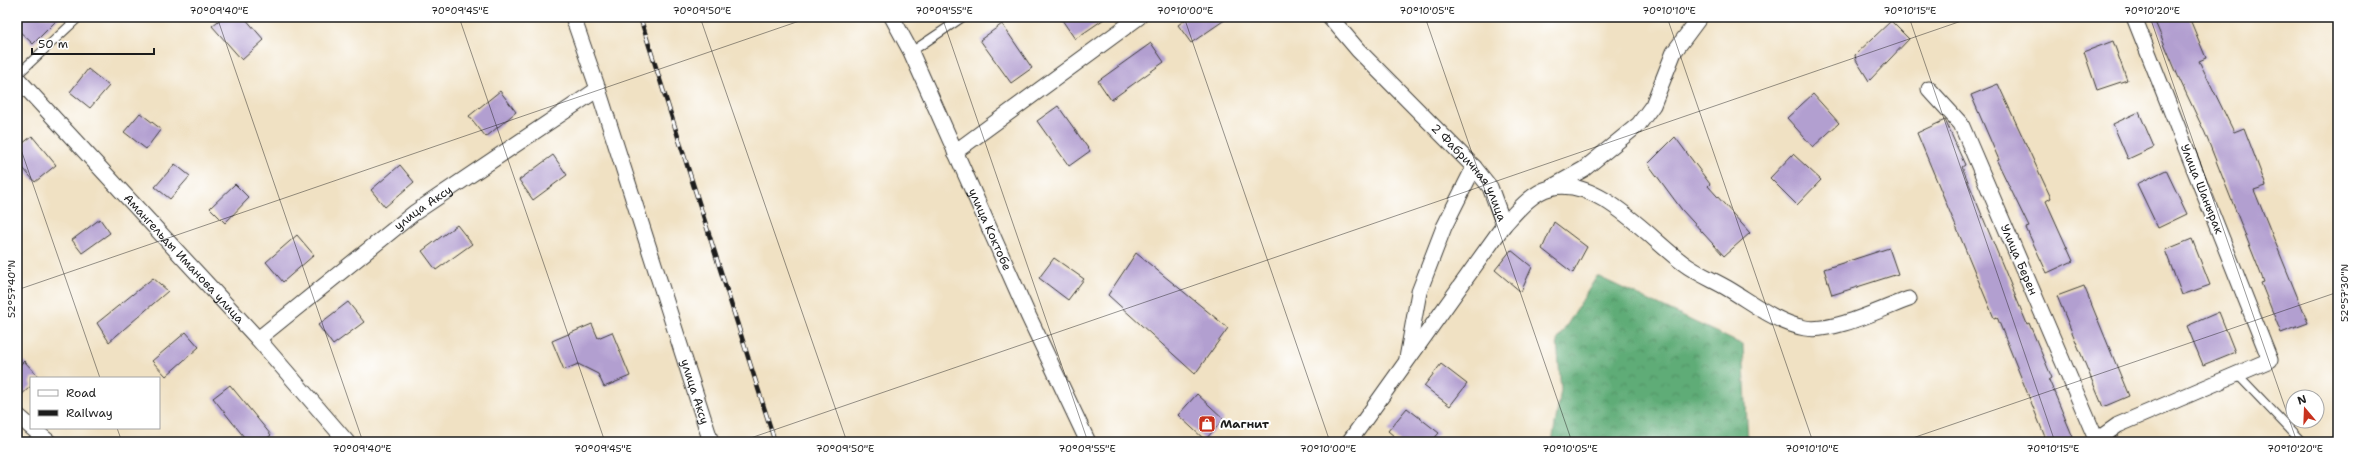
<svg xmlns="http://www.w3.org/2000/svg" width="2355" height="459" font-family="'Shantell Sans',sans-serif">
<defs>
<pattern id="forest-crowns" width="20" height="18" patternUnits="userSpaceOnUse"><rect width="20" height="18" fill="#5fac77"/><path d="M2 6a3 3 0 1 1 6 0M12 15a3 3 0 1 1 6 0" fill="none" stroke="#4e8b61"/></pattern>
</defs>
<rect width="100%" height="100%" fill="#fff"/>
<filter id="ink" filterUnits="userSpaceOnUse"><feTurbulence type="fractalNoise" baseFrequency=".025" numOctaves="2"/><feDisplacementMap in="SourceGraphic" scale="8" xChannelSelector="R" yChannelSelector="G"/><feConvolveMatrix kernelMatrix="1 2 1 2 8 2 1 2 1" color-interpolation-filters="sRGB"/></filter>
<filter id="wash" filterUnits="userSpaceOnUse"><feTurbulence type="fractalNoise" baseFrequency=".012" numOctaves="4" result="noise"/><feDisplacementMap in="SourceGraphic" scale="16" xChannelSelector="R" yChannelSelector="G"/><feGaussianBlur stdDeviation="0.9" result="paint"/><feColorMatrix in="noise" values="0 0 0 0 0 0 0 0 0 0 0 0 0 0 0 0 0 1.4 0 .05"/><feComposite in="paint" operator="in"/></filter>
<g filter="url(#wash)">
<rect width="100%" height="100%" fill="#f0e1c3"/>
<!-- forest -->
<path fill="url(#forest-crowns)" stroke="#3e644a" d="M1597,276L1743,345L1748,442H1552L1561,390L1557,341Z"/>
<g id="blocks">
<!-- building -->
<path fill="#b29fd0" d="M17,17H60L33,44L17,29Z
M223,17H244L264,40L242,60L212,26Z
M1060,17H1107L1075,39Z
M1189,17H1229L1191,43L1178,25Z
M2153,17H2189L2206,58L2199,61L2234,132L2244,128L2266,186L2254,190L2308,323L2281,333L2261,283L2264,282L2205,133L2178,76Z
M1891,21L1909,39L1869,81L1856,60L1855,55Z
M1002,24L1032,68L1011,83L980,40Z
M2113,41L2127,80L2097,90L2084,52Z
M1151,43L1164,62L1111,100L1098,81Z
M88,69L109,86L90,108L70,92Z
M1998,84L2051,198L2046,201L2073,261L2047,273L2026,228L2029,227L1997,161L1999,160L1971,95Z
M500,91L516,112L486,137L469,116Z
M1813,94L1839,123L1813,147L1787,118Z
M1058,106L1090,151L1069,166L1037,121Z
M2139,112L2154,147L2128,159L2113,124Z
M140,113L161,129L146,149L124,132Z
M1945,120L1965,165L1962,167L2027,324L2029,323L2052,378L2049,380L2075,442H2047L1997,317L1994,318L1917,133Z
M32,136L56,165L35,182L17,161V148Z
M1675,137L1710,184L1708,186L1750,233L1724,256L1682,210L1648,164Z
M1793,154L1821,180L1797,205L1770,178Z
M553,155L567,175L533,200L519,180Z
M175,164L190,176L170,199L155,187Z
M400,165L414,182L385,207L371,190Z
M2166,170L2187,214L2158,228L2137,184Z
M235,184L249,198L225,223L210,208Z
M100,219L110,233L82,253L72,240Z
M1554,222L1587,247L1573,273L1542,249Z
M457,225L472,244L436,270L422,251Z
M297,235L314,255L283,282L266,262Z
M2192,239L2210,285L2182,295L2165,250Z
M1889,248L1898,274L1832,295L1824,269Z
M1511,250L1532,267L1521,292L1495,270Z
M1136,253L1228,328L1195,374L1108,295Z
M1054,258L1084,279L1068,300L1039,278Z
M153,278L168,291L109,342L97,323Z
M2084,286L2129,396L2103,407L2057,296Z
M348,302L364,322L333,345L318,325Z
M2219,312L2235,352L2203,365L2187,326Z
M592,324L598,338L612,332L630,376L604,387L598,374L578,364L564,370L552,341Z
M186,332L199,347L166,376L152,361Z
M24,361L40,378H31V386L17,399V368Z
M1441,364L1467,384L1450,406L1424,386Z
M230,385L271,435L263,442H248L213,398Z
M1197,394L1224,419L1205,440L1178,415Z
M1407,408L1439,433L1431,442H1401L1388,431Z"/>
</g>
</g>
<g filter="url(#ink)">
<use href="#blocks" fill-opacity="0" stroke="#3c3a35" stroke-width="1"/>
<g fill="none" stroke-linecap="round" stroke-linejoin="round">
<defs>
<path id="service" d="M911,52L963,17
M17,75L79,17
M2237,374L2302,442"/>
<g id="minor">
<path id="s1" d="M573,17L598,89L711,442"/>
<path id="s2" d="M892,17L911,52L1028,315L1088,442"/>
<path id="s3" d="M1330,17L1358,50L1474,167L1490,187L1504,225L1349,442"/>
<path id="s4" d="M17,78L258,339L347,442"/>
<path id="s5" d="M1929,89L1961,124L2096,439"/>
<path d="M955,152L1139,17"/>
<path d="M1552,187L1584,169L1639,124L1653,105L1674,52L1700,17"/>
<path d="M1504,225C1517,211 1531,193 1550,188C1597,175 1649,238 1683,263C1696,273 1713,280 1727,288C1751,302 1777,323 1805,328C1833,333 1881,309 1909,299"/>
<path id="s6" d="M258,339L414,213L598,89"/>
<path d="M1407,358L1419,292L1444,227L1474,167"/>
<path d="M17,415L31,427"/>
<path d="M32,428L49,442"/>
<path d="M2094,442L2118,425L2270,360L2134,17"/>
</g>
</defs>
<!-- service casing -->
<use href="#service" stroke="#3c3a35" stroke-width="10"/>
<!-- minor casing -->
<use href="#minor" stroke="#3c3a35" stroke-width="17"/>
<!-- service -->
<use href="#service" stroke="#fff" stroke-width="8"/>
<!-- minor -->
<use href="#minor" stroke="#fff" stroke-width="15"/>
<defs>
<path id="rail" d="M640,17L775,442"/>
</defs>
<!-- rail casing -->
<use href="#rail" stroke="#1c1c1c" stroke-width="4.5"/>
<!-- rail -->
<use href="#rail" stroke="#fff" stroke-width="3" stroke-dasharray="9" stroke-linecap="butt"/>
</g>
</g>
<!-- ticks -->
<path fill="none" stroke="#1c1c1c" stroke-width="1" stroke-opacity="0.45" d="M217,17L363,442M459,17L605,442M700,17L847,442M942,17L1088,442M1184,17L1330,442M1425,17L1572,442M1667,17L1813,442M1909,17L2055,442M2150,17L2297,442M17,138L100,378M17,290L811,17M117,428L122,442M739,442L1973,17M1901,442L2338,292"/>
<!-- icons -->
<defs>
<symbol id="shop-square" viewBox="-11 -11 22 22"><rect x="-9" y="-9" width="18" height="18" rx="4" fill="#c8321e" stroke="#fff"/><path d="M-5-2.5h2.3a2.7 3.5 0 0 1 5.4 0H5L5.5 6h-11ZM-1.5-2.5h3a1.5 2.3 0 0 0-3 0Z" fill="#fff"/></symbol>
</defs>
<g fill-rule="evenodd">
<use href="#shop-square" x="1197" y="414" width="20" height="20"/>
</g>
<g text-anchor="middle" dominant-baseline="central" stroke-width="4" stroke-linejoin="round" paint-order="stroke">
<!-- street labels -->
<g font-size="12" fill="#1c1c1c" stroke="#fff">
<text stroke="none"><textPath href="#s3" startOffset="210">2 Фабричная улица</textPath></text>
<text transform="translate(2202 189) rotate(68)">Улица Шанырак</text>
<text stroke="none"><textPath href="#s6" startOffset="211">улица Аксу</textPath></text>
<text stroke="none"><textPath href="#s2" startOffset="234">улица Коктобе</textPath></text>
<text stroke="none"><textPath href="#s4" startOffset="246">Амангельды Иманова улица</textPath></text>
<text stroke="none"><textPath href="#s5" startOffset="195">Улица Берен</textPath></text>
<text stroke="none"><textPath href="#s1" startOffset="394">улица Аксу</textPath></text>
</g>
<!-- poi labels -->
<g font-size="12" font-weight="bold" fill="#1c1c1c" stroke="#fff" text-anchor="start">
<text x="1220" y="424">Магнит</text>
</g>
</g>
<!-- margin -->
<rect width="2355" height="459" fill="none" stroke="#fff" stroke-width="44"/>
<!-- legend -->
<rect x="30" y="377" width="130" height="52" fill="#ffffff" stroke="#a4a4a4"/>
<rect x="38" y="390" width="20" height="6" fill="#ffffff" stroke="#a4a4a4"/>
<text x="66" y="397" font-size="12" fill="#1c1c1c">Road</text>
<rect x="38" y="410" width="20" height="6" fill="#1c1c1c" stroke="#a4a4a4"/>
<text x="66" y="417" font-size="12" fill="#1c1c1c">Railway</text>
<!-- north arrow -->
<g transform="translate(2305 409) rotate(341)"><circle r="19" fill="#ffffff" stroke="#a4a4a4"/>
<path d="M0-3L7 15L0 10L-7 15Z" fill="#c8321e"/>
<text y="-6" font-size="11" font-weight="bold" text-anchor="middle" fill="#1c1c1c">N</text>
</g>
<!-- scale -->
<path d="M32 48v6h122v-6" fill="none" stroke="#1c1c1c" stroke-width="2"/>
<text x="38" y="48" font-size="12" fill="#1c1c1c" stroke="#ffffff" stroke-width="3" paint-order="stroke">50 m</text>
<rect x="22" y="22" width="2311" height="415" fill="none" stroke="#1c1c1c" stroke-width="1.5"/>
<g font-size="10" text-anchor="middle" fill="#1c1c1c">
<text x="219" y="14">70°09'40"E</text>
<text x="460" y="14">70°09'45"E</text>
<text x="702" y="14">70°09'50"E</text>
<text x="944" y="14">70°09'55"E</text>
<text x="1185" y="14">70°10'00"E</text>
<text x="1427" y="14">70°10'05"E</text>
<text x="1669" y="14">70°10'10"E</text>
<text x="1910" y="14">70°10'15"E</text>
<text x="2152" y="14">70°10'20"E</text>
<text transform="translate(11 289) rotate(-90)" y="4">52°57'40"N</text>
<text transform="translate(2344 293) rotate(-90)" y="4">52°57'30"N</text>
<text x="362" y="452">70°09'40"E</text>
<text x="603" y="452">70°09'45"E</text>
<text x="845" y="452">70°09'50"E</text>
<text x="1087" y="452">70°09'55"E</text>
<text x="1328" y="452">70°10'00"E</text>
<text x="1570" y="452">70°10'05"E</text>
<text x="1812" y="452">70°10'10"E</text>
<text x="2053" y="452">70°10'15"E</text>
<text x="2295" y="452">70°10'20"E</text>
</g>
</svg>
